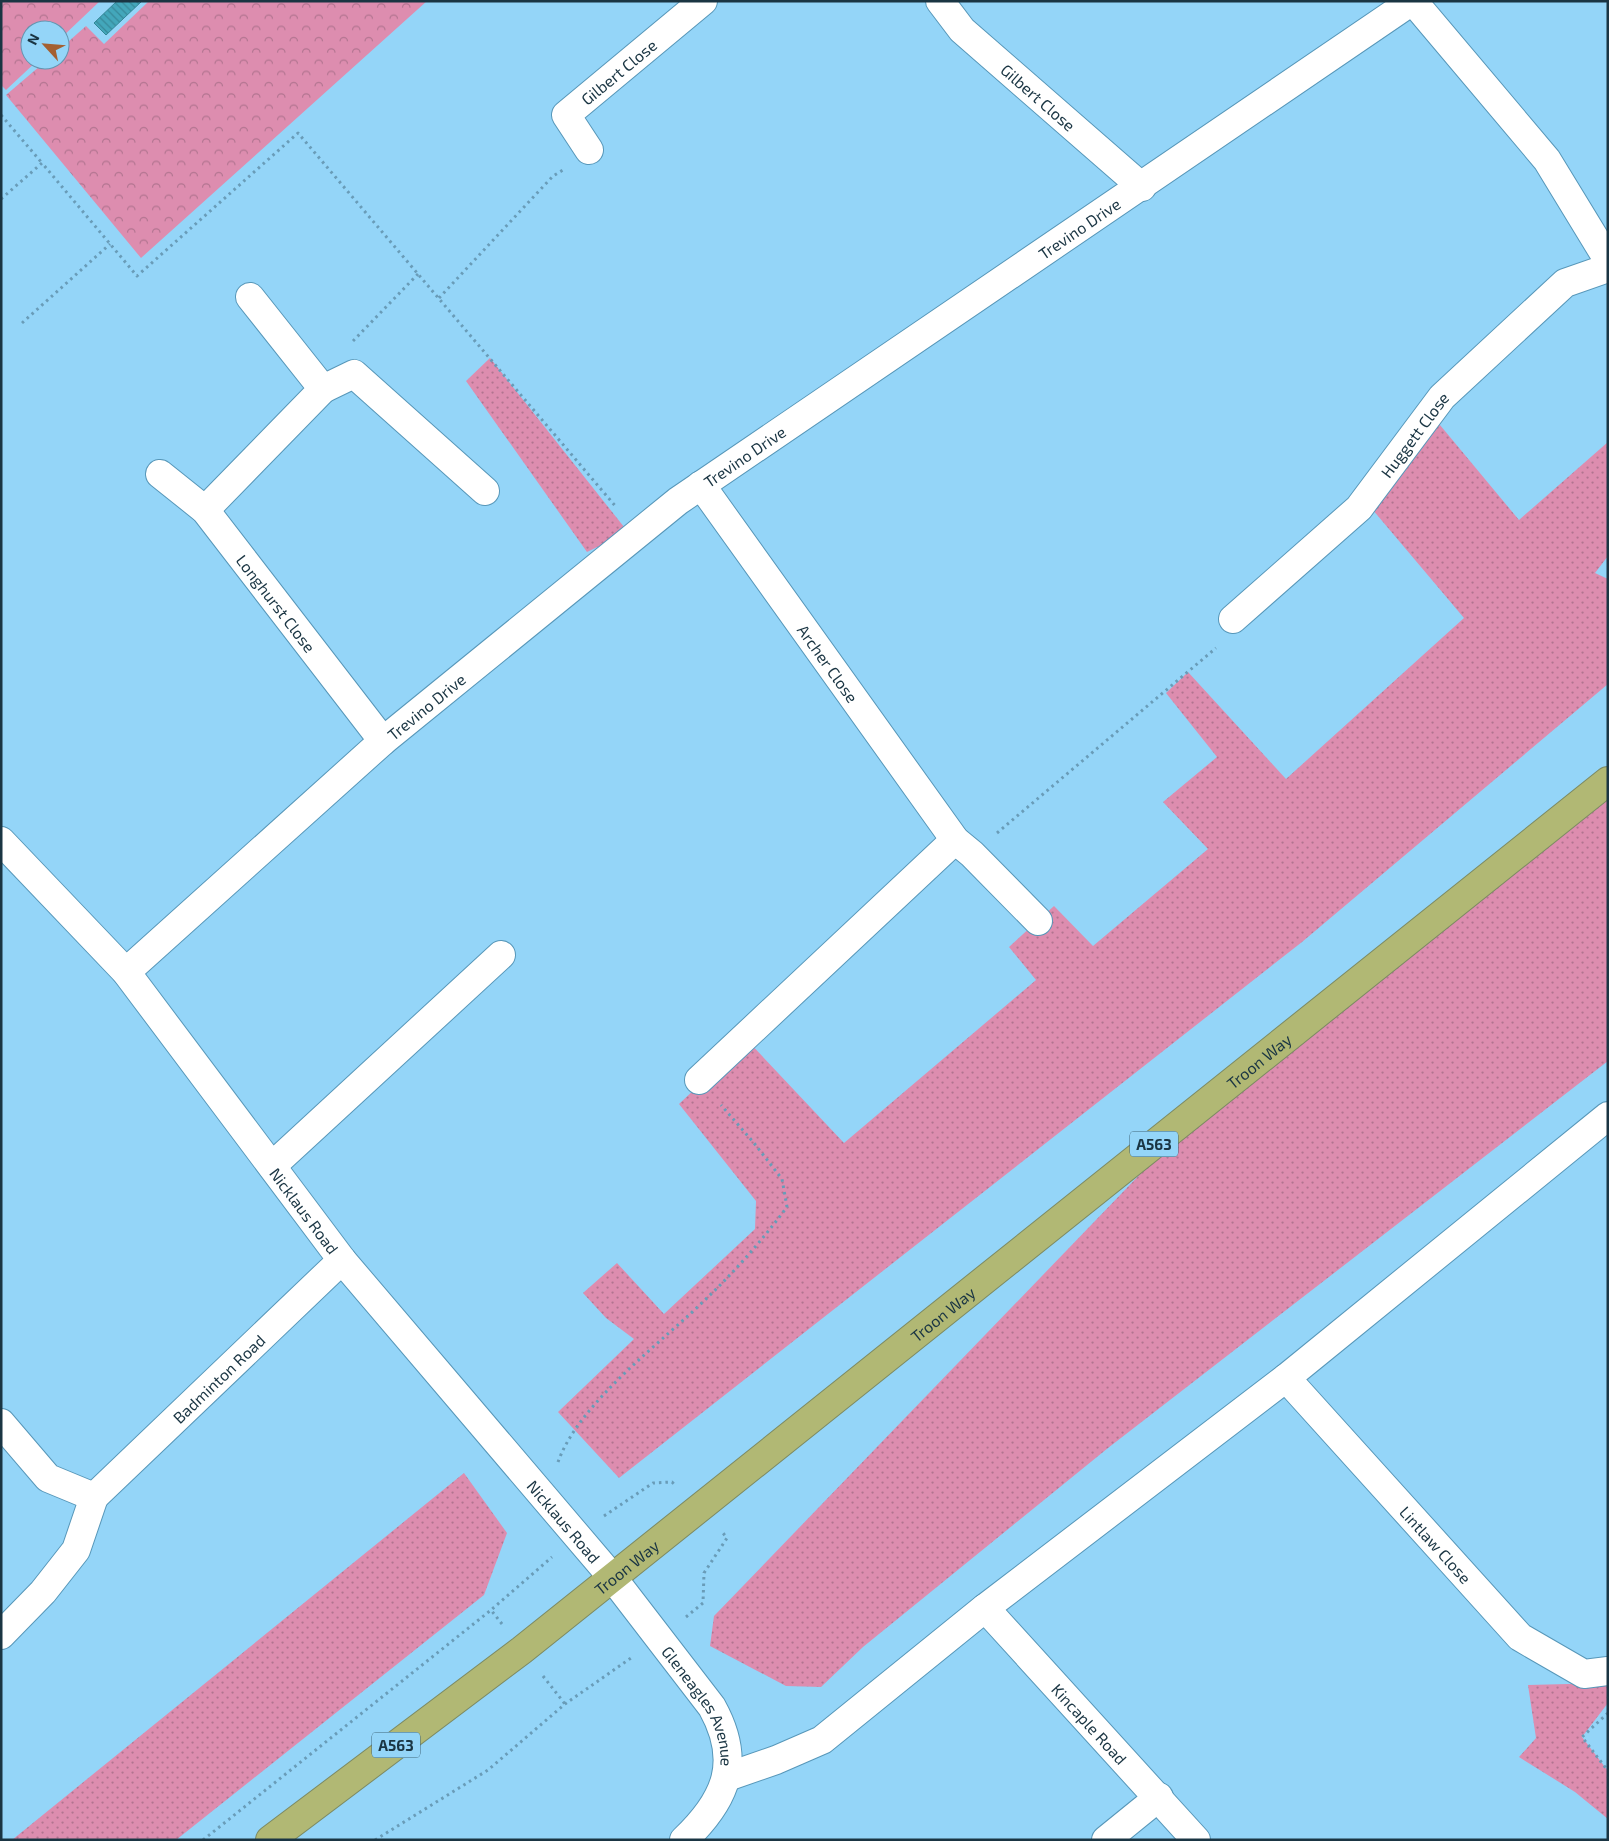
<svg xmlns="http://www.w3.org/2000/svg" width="1609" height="1841" font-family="'Exo 2',sans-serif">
<defs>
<pattern id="grass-dots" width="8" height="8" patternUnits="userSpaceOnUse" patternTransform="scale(1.25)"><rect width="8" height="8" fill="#dd8daf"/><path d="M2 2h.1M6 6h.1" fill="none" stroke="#b27490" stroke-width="1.8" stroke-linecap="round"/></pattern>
<pattern id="park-crowns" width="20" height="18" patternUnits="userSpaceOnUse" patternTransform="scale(1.25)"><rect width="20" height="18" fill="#dd8daf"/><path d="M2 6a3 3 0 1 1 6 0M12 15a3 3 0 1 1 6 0" fill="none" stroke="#b27490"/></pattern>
<pattern id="building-back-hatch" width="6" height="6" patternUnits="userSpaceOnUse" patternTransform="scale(1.25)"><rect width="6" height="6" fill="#43a7bb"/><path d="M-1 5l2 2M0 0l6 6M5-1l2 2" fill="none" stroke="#37899a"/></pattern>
</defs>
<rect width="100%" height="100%" fill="#94d5f8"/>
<!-- grass -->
<path fill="url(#grass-dots)" d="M490,358L628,532L587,552L466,381Z
M1430,413L1519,520L1608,442V556L1595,573L1608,579V684L1302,942L619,1478L558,1412L634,1339L606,1318L583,1293L617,1263L664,1314L755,1229L756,1201L679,1104L747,1040L844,1143L1036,980L1009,947L1054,906L1093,946L1208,849L1163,802L1217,757L1166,693L1188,672L1286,779L1464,618L1367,503Z
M1608,797V1061L1108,1448L863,1647L821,1687L786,1686L710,1646L714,1616L1149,1165Z
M464,1473L507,1533L484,1595L176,1840H12Z
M1608,1683V1703L1582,1737L1608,1771V1819L1575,1792L1519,1757L1536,1738L1528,1685Z"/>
<!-- park -->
<path fill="url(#park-crowns)" d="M1,1H100L60,39V30H30V60H38L6,90L1,85Z
M149,1H427L141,258L6,95L47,60H60V49L86,26L104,44Z"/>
<!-- building -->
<path fill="url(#building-back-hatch)" stroke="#328696" d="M117,1H142L106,35L94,23Z"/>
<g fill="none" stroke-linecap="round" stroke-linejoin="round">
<defs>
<g id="minor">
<path id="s1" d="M940,1L962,30L1142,187"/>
<path d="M1413,1L1547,160L1608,260"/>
<path id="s2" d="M589,150L566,115L703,1"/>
<path d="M323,389L354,374L485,491"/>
<path id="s3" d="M160,474L205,510L383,741"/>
<path id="s4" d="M701,485L955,840L972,854L1038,921"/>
<path d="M205,510L323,389L250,297"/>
<path id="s5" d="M1233,619L1359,508L1442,397L1565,283L1608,268"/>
<path id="s6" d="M1,841L126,972L342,1260L612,1577L712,1707C742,1761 727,1799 684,1840"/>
<path id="s7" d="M126,972L383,741L678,501L1412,1"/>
<path d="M699,1080L955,840"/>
<path d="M272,1166L501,955"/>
<path id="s8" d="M1286,1378L1520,1637L1584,1674L1608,1671"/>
<path id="s9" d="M1,1423L48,1478L94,1497L342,1260"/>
<path id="s10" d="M985,1608L1196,1840"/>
<path d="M1,1635L43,1592L76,1550L94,1497"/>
<path d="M727,1777L776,1760L822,1740L985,1608L1286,1378L1608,1116"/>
<path d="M1106,1840L1159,1797"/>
</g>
<g id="highway">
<path id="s11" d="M270,1840L522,1650L1608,781"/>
</g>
</defs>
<!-- minor casing -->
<use href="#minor" stroke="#5797b9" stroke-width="30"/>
<!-- highway casing -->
<use href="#highway" stroke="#7c8a63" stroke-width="30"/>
<!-- path -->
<path stroke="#699cb8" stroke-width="3" stroke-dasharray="2.5 4" stroke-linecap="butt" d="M1,115L42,163
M1,199L42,163L137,276L298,133L617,508
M439,298L553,176L563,170
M22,323L110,244
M353,341L418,274
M997,833L1216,648
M558,1462C580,1401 663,1342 709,1296C738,1268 763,1239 787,1207L782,1179L754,1143L721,1105
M604,1516L653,1483L672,1482L674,1484
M686,1617L703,1603L704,1573L727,1538L723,1533
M502,1624L491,1610L552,1557
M543,1676L565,1704
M1608,1713L1582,1737L1608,1771
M203,1840L491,1610
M375,1840L488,1770L565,1704L631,1658"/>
<!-- minor -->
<use href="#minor" stroke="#fff" stroke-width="28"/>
<!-- highway -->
<use href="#highway" stroke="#b1b874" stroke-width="28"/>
</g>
<g text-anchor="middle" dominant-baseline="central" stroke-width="5" stroke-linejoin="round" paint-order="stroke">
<!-- shield labels -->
<g fill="#94d5f8" stroke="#3f6579" stroke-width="1">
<rect x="1130" y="1131.5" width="48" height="25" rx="4"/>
<rect x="372" y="1732.5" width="48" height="25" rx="4"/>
</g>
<g font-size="15" font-weight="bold" fill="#1a3543">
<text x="1154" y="1144">A563</text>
<text x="396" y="1745">A563</text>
</g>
<!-- street labels -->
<g font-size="16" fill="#1a3543" stroke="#94d5f8">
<text stroke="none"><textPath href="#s2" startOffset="110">Gilbert Close</textPath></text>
<text stroke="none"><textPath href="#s1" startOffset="138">Gilbert Close</textPath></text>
<text stroke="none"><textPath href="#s7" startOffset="1211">Trevino Drive</textPath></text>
<text stroke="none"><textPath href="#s5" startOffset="260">Huggett Close</textPath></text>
<text stroke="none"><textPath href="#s7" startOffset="806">Trevino Drive</textPath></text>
<text stroke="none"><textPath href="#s3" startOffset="175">Longhurst Close</textPath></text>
<text stroke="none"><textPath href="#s4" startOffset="219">Archer Close</textPath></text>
<text stroke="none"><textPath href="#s7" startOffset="401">Trevino Drive</textPath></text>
<text stroke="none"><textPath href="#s11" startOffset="1259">Troon Way</textPath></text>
<text stroke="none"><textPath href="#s6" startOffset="479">Nicklaus Road</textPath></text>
<text stroke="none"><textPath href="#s11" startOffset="854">Troon Way</textPath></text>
<text stroke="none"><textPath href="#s9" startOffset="294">Badminton Road</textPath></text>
<text stroke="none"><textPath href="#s6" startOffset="884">Nicklaus Road</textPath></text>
<text stroke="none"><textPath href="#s8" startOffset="224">Lintlaw Close</textPath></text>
<text stroke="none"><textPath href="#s11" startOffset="449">Troon Way</textPath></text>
<text stroke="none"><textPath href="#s6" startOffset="1115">Gleneagles Avenue</textPath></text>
<text stroke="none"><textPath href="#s10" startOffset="156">Kincaple Road</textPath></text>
</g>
</g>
<!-- border -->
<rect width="1609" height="1841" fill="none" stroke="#1a3543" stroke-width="5"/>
<!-- north arrow -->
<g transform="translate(45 45) rotate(296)"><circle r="24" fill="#94d5f8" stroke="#6395b0"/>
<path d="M0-4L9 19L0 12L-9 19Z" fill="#a46031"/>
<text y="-8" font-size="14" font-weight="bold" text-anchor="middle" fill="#1a3543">N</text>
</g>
</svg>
